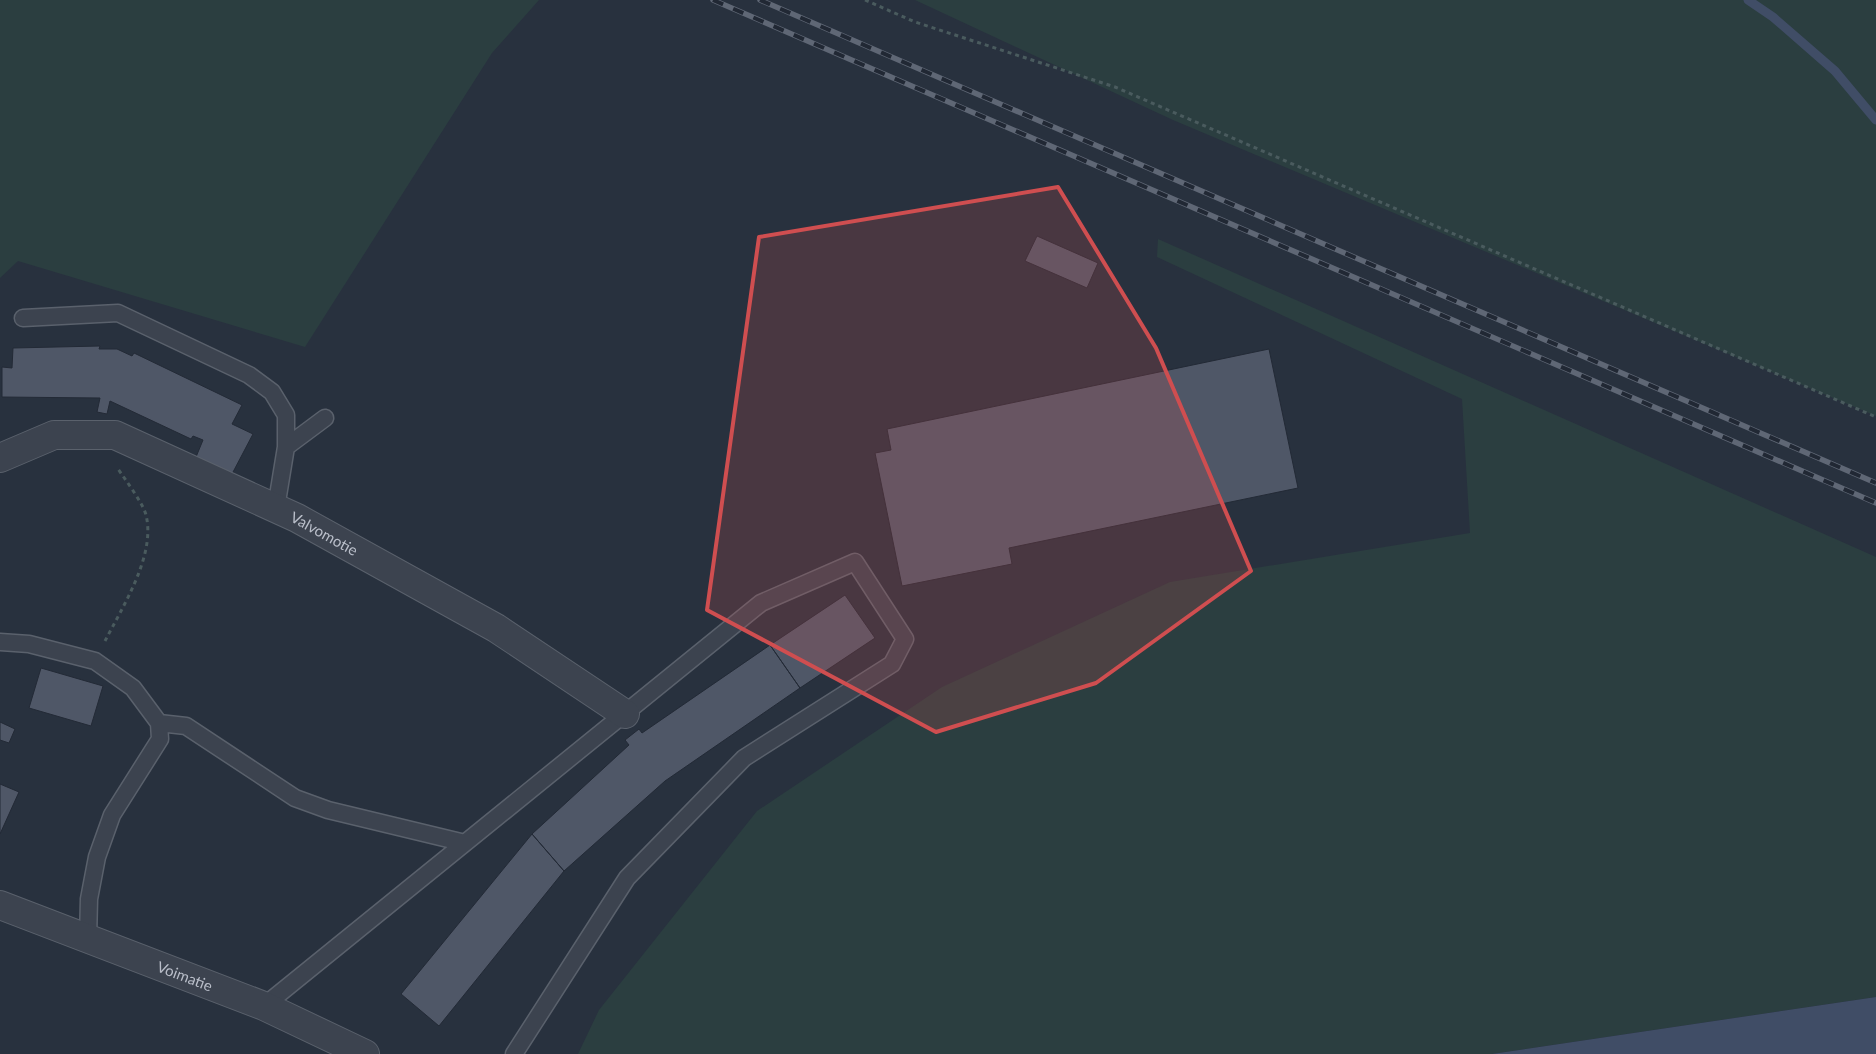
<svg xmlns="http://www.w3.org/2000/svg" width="1876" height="1054" font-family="Lato,sans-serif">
<rect width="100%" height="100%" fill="#28313e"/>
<!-- green -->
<path fill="#2b3e40" d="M0,0H539L492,53L305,347L18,261L0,278Z
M915,0H1876V416L1173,120Z
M1158,239L1876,557V997L1492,1054H578L599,1010L757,811L942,687L1170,582L1470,533L1462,399L1157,257Z"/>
<!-- water -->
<path fill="#404d66" d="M1876,997V1054H1492Z"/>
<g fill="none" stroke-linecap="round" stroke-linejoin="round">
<!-- stream -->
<path stroke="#404d66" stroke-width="9" d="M1748,0L1773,17L1835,71L1876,120"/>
</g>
<!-- building -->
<path fill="#4f5767" stroke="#232a36" d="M1037,236L1098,263L1087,288L1025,261Z
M100,346L99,349H117L132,356L134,353L242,405L232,424L253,434L232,474L196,457L203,440L193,436L191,439L110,401L107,414L97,412L100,398L2,397V367L12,368L13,348Z
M1269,349L1298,488L1009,548L1012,564L902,586L875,453L891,450L887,429Z
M845,595L875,638L800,688L770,645Z
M770,645L800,688L665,781L564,871L532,834L629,745L625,740L639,729L642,733Z
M41,668L103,686L91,726L29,708Z
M0,722L15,729L9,743L0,740Z
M0,784L19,792L0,834Z
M532,834L564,871L439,1026L401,994Z"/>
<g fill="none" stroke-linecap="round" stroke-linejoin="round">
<defs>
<path id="service" d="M23,318L118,313L249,375L272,392L286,415V447
M276,508L286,447L325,418
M0,642L29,644L95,661L133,688L159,723L160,739L112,815L97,857L89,899L88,939
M159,723L186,726L295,798L328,810L465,843
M264,1006L761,603L855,562L905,639L892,664L744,758L627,878L514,1054"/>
<g id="minor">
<path id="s1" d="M0,458L54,435H115L297,518L496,628L625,714"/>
<path id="s2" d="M0,905L264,1006L365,1054"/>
</g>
</defs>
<!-- service casing -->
<use href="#service" stroke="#5a616c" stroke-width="19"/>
<!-- minor casing -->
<use href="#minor" stroke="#5a616c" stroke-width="30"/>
<!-- path -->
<path stroke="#4a5b5e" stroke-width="3" stroke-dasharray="4 4" stroke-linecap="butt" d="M865,0L915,22L1115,87L1876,417
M105,641C123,606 156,555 146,515C144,505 125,479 118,469"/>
<!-- service -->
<use href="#service" stroke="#3c434f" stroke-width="16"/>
<!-- minor -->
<use href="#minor" stroke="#3c434f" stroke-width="28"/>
<defs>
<path id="rail" d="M713,0L1876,503
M760,0L1876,483"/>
</defs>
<!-- rail casing -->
<use href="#rail" stroke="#5f6775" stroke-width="5.5"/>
<!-- rail -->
<use href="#rail" stroke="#212834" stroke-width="4" stroke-dasharray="11" stroke-linecap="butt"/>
</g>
<!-- marked area -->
<path fill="#cf4e50" fill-opacity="0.2" stroke="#cf4e50" stroke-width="4" stroke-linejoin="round" d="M1058,187L1156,348L1251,571L1096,683L936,732L707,610L759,237Z"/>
<g text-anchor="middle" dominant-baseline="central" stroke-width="4.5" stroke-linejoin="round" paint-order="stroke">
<!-- street labels -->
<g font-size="15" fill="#b9bec9" stroke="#212834">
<text stroke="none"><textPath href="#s1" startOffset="351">Valvomotie</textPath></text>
<text stroke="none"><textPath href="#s2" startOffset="198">Voimatie</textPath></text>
</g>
</g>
</svg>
